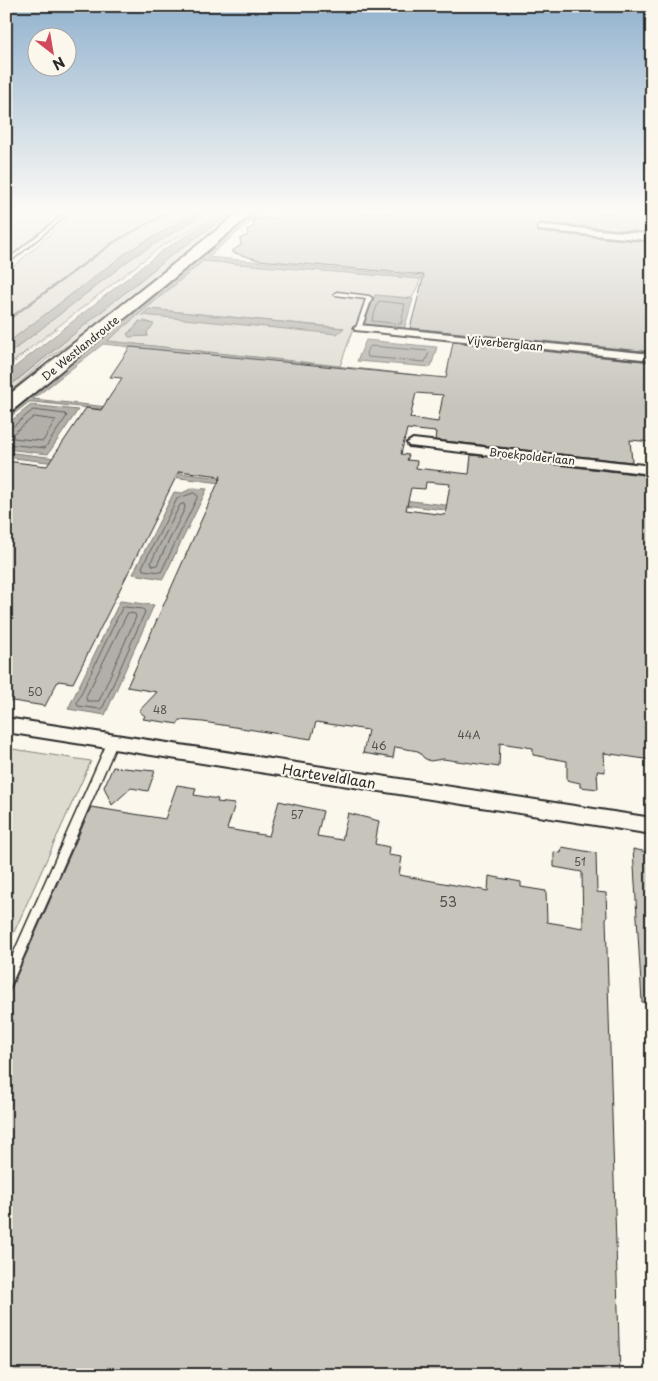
<svg xmlns="http://www.w3.org/2000/svg" width="658" height="1381" font-family="'Playpen Sans',sans-serif">
<rect width="100%" height="100%" fill="#fbf7ec"/>
<filter id="ink" filterUnits="userSpaceOnUse"><feTurbulence type="fractalNoise" baseFrequency=".02" numOctaves="2"/><feDisplacementMap in="SourceGraphic" scale="10" xChannelSelector="R" yChannelSelector="G"/><feConvolveMatrix kernelMatrix="1 2 1 2 8 2 1 2 1" color-interpolation-filters="sRGB"/></filter>
<g filter="url(#ink)">
<!-- green -->
<path fill="#dddad0" stroke="#84827e" fill-rule="evenodd" d="M6,213H63L6,263Z
M74,213H196L130,250L6,344V273Z
M206,213H217L205,222L160,247L6,367V356L133,257Z
M231,213H236L90,330L47,359L6,395V389L169,257Z
M250,213H256L6,415V410Z
M203,261L421,279L412,298L375,295L362,327L352,332L340,366L107,341ZM149,309L344,328L142,315ZM145,321L151,323V328L147,332L148,336H129L127,334L139,322Z
M6,748L91,761L6,950Z"/>
<!-- water -->
<path fill="#b1afa7" stroke="#7b7a75" d="M196,213H206L133,257L6,356V344L130,250Z
M223,213H231L169,257L6,389V374L163,250Z
M256,213H261L208,257L416,276L423,250L427,256L421,279L203,261L107,341L418,375L417,376L103,344L33,399L358,434V437L34,402H29L6,420V415Z
M375,295L413,299L404,330L364,326Z
M149,309L330,327L344,328L337,334L142,315Z
M139,321L154,324L147,332L148,336L129,337L127,334L136,327Z
M366,340L436,347H437L431,367L357,361Z
M31,405L78,410L48,454L6,449V425Z
M6,452L652,530V535L6,457Z
M193,488L207,489L163,579L133,574L174,492L182,493Z
M120,601L154,605L105,715L68,709Z"/>
<g fill="none" stroke-linecap="round" stroke-linejoin="round">
<!-- shore -->
<path stroke="#61605d" stroke-width="1" d="M379,301L405,304L401,324L372,321Z
M371,346L427,351L429,353L425,362L368,357L366,353Z
M34,417L56,420L43,441L13,438V434Z
M6,429L11,428L33,410L65,414L67,416L45,448L6,444
M194,493L198,496L161,572L143,570L142,567L177,499Z
M184,504L185,508L157,565L153,566L151,562L180,505Z
M125,607L143,609L145,612L103,707L100,709L78,706L77,702L122,608Z
M128,613L135,614L136,617L99,701H87L86,697Z"/>
<!-- stream -->
<path stroke="#7b7a75" stroke-width="2.5" d="M6,321L114,242L167,213"/>
</g>
<!-- building -->
<path fill="#c7c4bc" stroke="#2b2b2b" fill-rule="evenodd" d="M279,213H652V229L646,232L541,223L536,226L538,232L648,242L652,240V352L410,328L424,275L259,260L231,252L241,245L240,239L248,235L247,230L254,226L253,220L264,218L275,219Z
M453,342L652,362V442L630,440L632,462L435,440L436,432L407,429L401,454L409,455L407,460L417,461L416,468L469,474L471,455L652,476V760L604,753L605,772L597,771L598,789L580,787V783L567,780V761L533,755V748L500,743L499,767L443,759L430,761L424,758L418,751L395,747L393,758L363,753L368,730L316,722L311,739L203,722L180,720L178,724L143,719L145,716L139,711L157,692L127,687L221,476L179,471L73,683L58,681L45,706L6,700V461L47,466L86,408L101,410L122,378L110,377L130,347L446,378ZM416,393L443,395L438,422L410,418ZM426,482L450,484L445,515L406,510L411,488L425,489Z
M113,767L155,771L148,791L131,788L112,805L104,787Z
M177,785L196,788L194,795L218,799L217,802L235,804L227,829L269,836L279,801L323,811L317,836L342,840L348,813L379,821L375,844L389,847L388,855L402,857L399,875L488,891L489,876L521,882V887L546,891L547,922L583,928L582,872L554,867V852L561,853L562,847L596,853L597,892L606,893L607,918H606L620,1375H6V1000L91,807L165,819Z
M633,849L652,853V1002H642Z"/>
<g fill="none" stroke-linecap="round" stroke-linejoin="round">
<defs>
<path id="service" d="M65,213H69L6,265V261Z
M337,292L369,296L372,298L361,329L356,328L366,299L335,295L334,294Z
M113,737L116,738L118,741L10,987L6,989V970L108,741L110,738Z"/>
<path id="minor" d="M541,225L646,234L652,231V238L648,240L538,230V226Z
M359,325L652,354V360L355,330L354,328Z
M413,439L652,466V474L409,446L407,443Z
M6,718L652,818V834L6,732Z"/>
<path id="primary" d="M238,213H253L13,410L6,412V397Z"/>
</defs>
<!-- service casing -->
<use href="#service" stroke="#2b2b2b" stroke-width="3"/>
<!-- minor casing -->
<use href="#minor" stroke="#2b2b2b" stroke-width="4"/>
<!-- primary casing -->
<use href="#primary" stroke="#2b2b2b" stroke-width="4"/>
<!-- path-far1 -->
<path stroke="#2b2b2b" stroke-width="1" stroke-dasharray="0.5 2.5" stroke-linecap="butt" d="M27,353L161,247L221,213"/>
<!-- path -->
<path stroke="#2b2b2b" stroke-width="2" stroke-dasharray="0.5 2.5" stroke-linecap="butt" d="M6,369L28,351"/>
<!-- service -->
<use href="#service" fill="#fbf7ec" fill-rule="evenodd"/>
<!-- minor -->
<use href="#minor" fill="#fbf7ec" fill-rule="evenodd"/>
<!-- primary -->
<use href="#primary" fill="#fbf7ec" fill-rule="evenodd"/>
</g>
</g>
<!-- sky -->
<linearGradient id="sky" x2="0" y2="1"><stop stop-color="#92b2ce"/><stop offset="0.52" stop-color="#fdfbf6"/><stop offset="1" stop-color="#fdfbf6" stop-opacity="0"/></linearGradient>
<rect width="658" height="406" fill="url(#sky)"/>
<g text-anchor="middle" dominant-baseline="central" stroke-width="4.5" stroke-linejoin="round" paint-order="stroke">
<!-- far-street labels -->
<g font-size="11" fill="#2b2b2b" stroke="#fbf7ec">
<text transform="translate(505 343) rotate(5)">Vijverberglaan</text>
<text transform="translate(80 348) rotate(-39)">De Westlandroute</text>
<text transform="translate(532 456) rotate(6)">Broekpolderlaan</text>
</g>
<!-- number labels -->
<g font-size="11" fill="#52514f">
<text x="35" y="691">50</text>
<text x="160" y="709">48</text>
<text x="469" y="734">44A</text>
<text x="379" y="745">46</text>
<text x="297" y="814">57</text>
<text x="580" y="861">51</text>
</g>
<!-- street labels -->
<g font-size="14" fill="#2b2b2b" stroke="#fbf7ec">
<text transform="translate(329 776) rotate(9)">Harteveldlaan</text>
</g>
<!-- near-number labels -->
<g font-size="14" fill="#52514f">
<text x="448" y="901">53</text>
</g>
</g>
<!-- margin -->
<rect width="658" height="1381" fill="none" stroke="#fbf7ec" stroke-width="25"/>
<rect x="12" y="12" width="633" height="1356" fill="none" stroke="#2b2b2b" stroke-width="2" filter="url(#ink)"/>
<!-- north arrow -->
<g transform="translate(52 52) rotate(149)"><circle r="24" fill="#fbf7ec" stroke="#a8a59f"/>
<path d="M0-4L9 19L0 12L-9 19Z" fill="#d1495b"/>
<text y="-8" font-size="14" font-weight="bold" text-anchor="middle" fill="#2b2b2b">N</text>
</g>
</svg>
